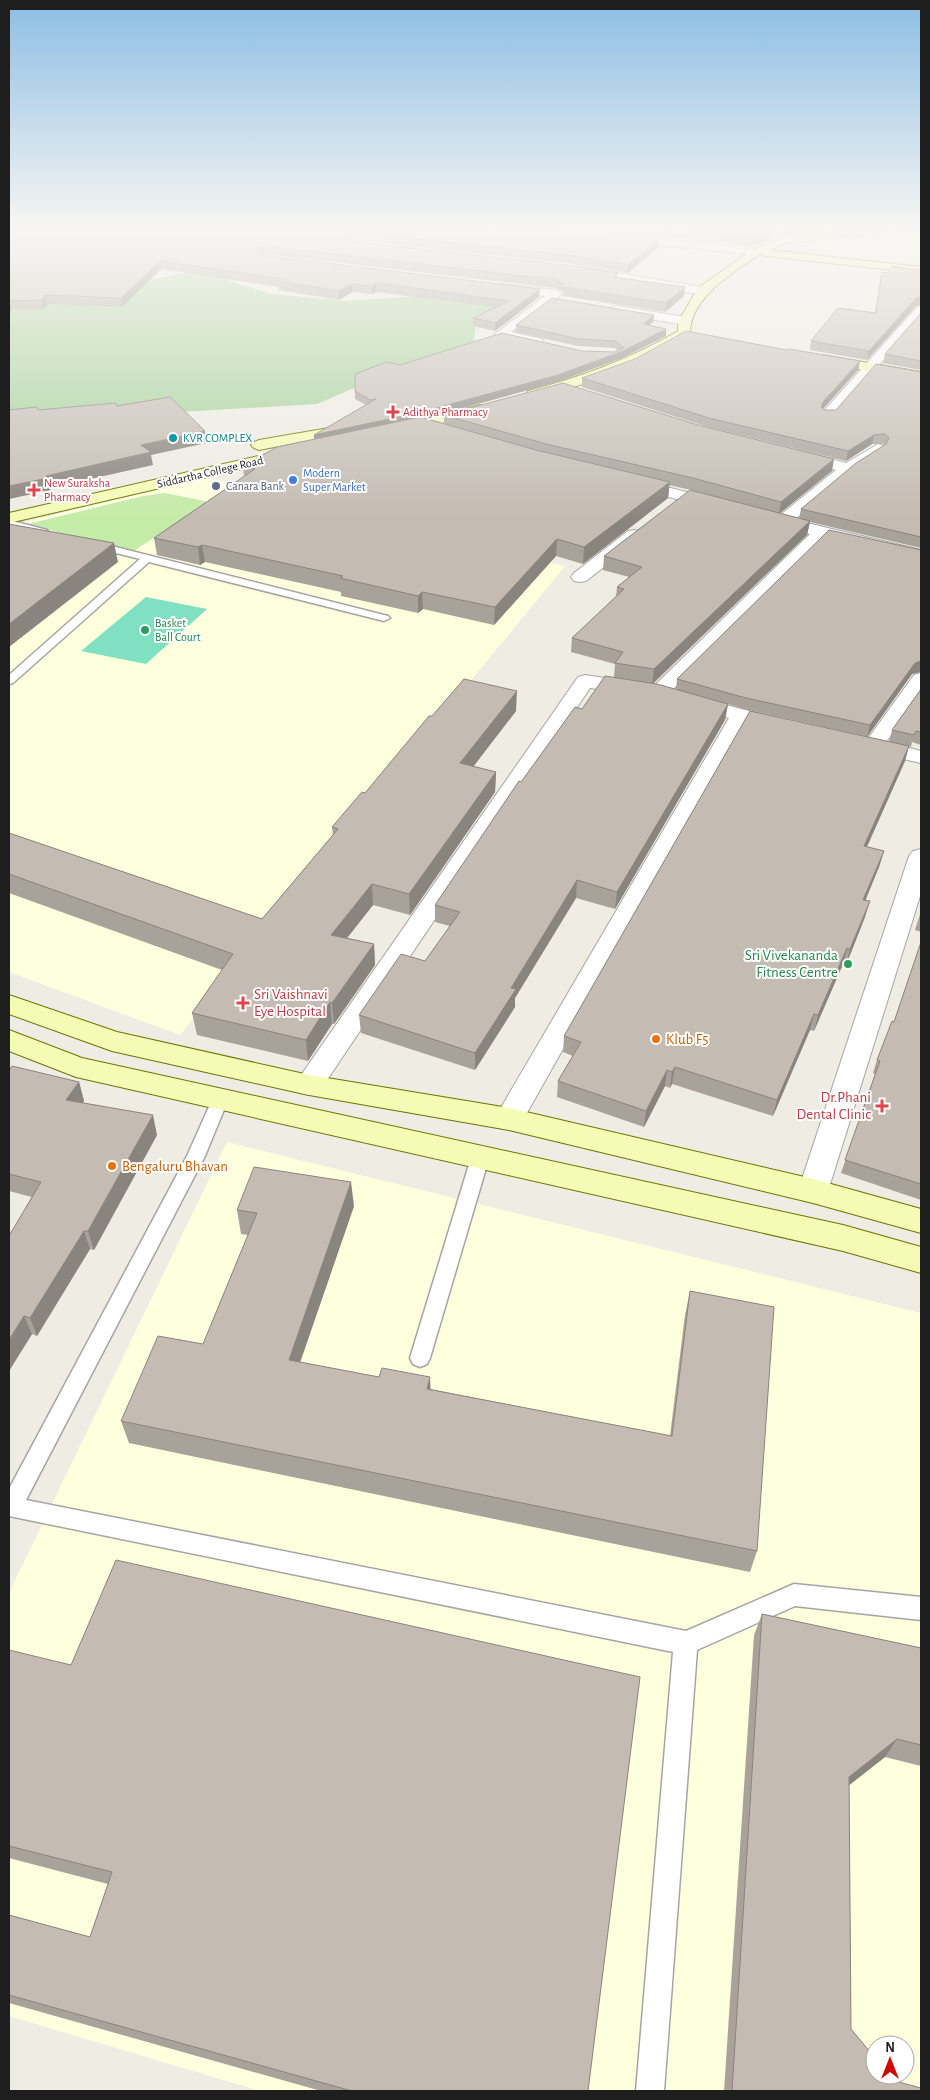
<svg xmlns="http://www.w3.org/2000/svg" width="930" height="2100" font-family="'Alegreya Sans',sans-serif">
<rect width="100%" height="100%" fill="#efece4"/>
<!-- education -->
<path fill="#fdffdd" fill-rule="evenodd" d="M207,477L565,566L180,1035L9,972V526Z
M227,1142L921,1313V2091H260L9,2016V1593ZM875,2045H905V2075H875Z"/>
<!-- grass -->
<path fill="#c5eba8" d="M165,493L209,502L132,552L28,524L143,496Z"/>
<!-- forest -->
<path fill="#a4d097" d="M216,267L229,281L271,294L346,301L432,295L508,307L476,320L473,351L400,368L317,404L9,422V307Z"/>
<!-- pitch -->
<path fill="#7fe1c1" d="M146,597L207,609L146,664L81,651Z"/>
<g fill="none" stroke-linecap="round" stroke-linejoin="round">
<defs>
<path id="lane" d="M9,520L47,530L48,532L43,535L9,526Z
M96,542L388,616L390,618L384,621L149,562L13,683L9,684V675L140,559L92,547V543Z
M220,1094L226,1096L228,1100L205,1156L26,1500L686,1631L794,1584L921,1597V1620L795,1606L697,1650L664,2091H636L673,1652L9,1516V1489L187,1156L212,1100L214,1096Z
M480,1151L486,1153L489,1158L430,1358L427,1364L420,1367L413,1364L410,1358L471,1158L474,1153Z"/>
<path id="street" d="M736,227H752L788,238L789,240L784,243L737,229Z
M621,238L671,240L756,249L762,252L756,255L671,246L617,243L616,241L617,239Z
M581,267L702,287L708,291L702,295L577,272L575,270L577,268Z
M502,284L556,290L562,294L511,332L542,339L543,342L542,345L537,346L496,337L495,334L545,296L498,291L496,288L498,285Z
M616,306L686,317L692,321L686,325L612,313L610,310L612,307Z
M921,306V317L833,418H823L821,415L823,412L917,307Z
M878,444L883,446L886,449L883,452L853,471L794,520L921,550V560L826,538L665,697L658,699L651,697L648,693L651,689L810,534L767,524L765,520L767,516H779L836,470L792,458L789,455L792,452L797,450L846,463Z
M632,478L725,502L727,505L725,508L719,510L626,486L624,483L626,480Z
M634,530L640,531L642,535L640,539L586,581L580,582L574,581L571,577L574,573L628,531Z
M921,673V693L886,742L921,751V763L863,750L860,745L863,740H867L914,675Z
M585,675L638,683L645,685L648,689L645,693L638,695L590,688L319,1092L309,1095L299,1092L295,1085L299,1078L578,677Z
M692,696L790,722L793,726L790,730L783,732L747,723L519,1127L509,1130L499,1127L495,1119L499,1111L729,718L685,706L682,702L685,698Z
M921,849V893L828,1191L824,1199L813,1203L802,1199L798,1191L909,856L913,851Z"/>
<path id="secondary" d="M873,227H904L899,230L786,243L770,250L921,267V273L766,256L761,254C734,271 690,298 690,333C684,340 673,345 664,350C623,372 579,387 533,398L526,394L528,391C581,377 631,359 678,331V322L698,288L752,250L784,237Z
M822,355L921,372V380L817,362L815,359L817,356Z
M480,405L485,406L487,409L485,412L401,434L396,433L394,430L396,427Z
M352,424L357,425L359,428L357,431L259,450L254,448L251,445L254,442L259,440Z
M285,450L290,452L293,455L290,458L9,523V513Z
M9,995L117,1032L309,1075L509,1108L813,1179L921,1209V1233L813,1203L509,1130L309,1095L112,1051L9,1014Z
M9,1030L82,1058L843,1225L921,1247V1273L843,1251L76,1077L9,1051Z"/>
</defs>
<!-- lane casing -->
<use href="#lane" stroke="#a5a5a5" stroke-width="3"/>
<!-- street casing -->
<use href="#street" stroke="#a5a5a5" stroke-width="2"/>
<!-- secondary casing -->
<use href="#secondary" stroke="#657901" stroke-width="2"/>
<!-- lane -->
<use href="#lane" fill="#fff" fill-rule="evenodd"/>
<!-- street -->
<use href="#street" fill="#fff" fill-rule="evenodd"/>
<!-- secondary -->
<use href="#secondary" fill="#f4fbb5" fill-rule="evenodd"/>
</g>
<!-- wall -->
<path fill="#a9a29a" d="M9,227H406L659,247L628,273L574,264L351,240L349,241L618,273L617,278L684,296L665,312L563,296V292L556,288L265,254L262,255L539,297L495,331L473,326V318L495,307L376,292L372,294L352,292L339,300L279,290V287L161,269L122,307L47,304L44,309H12L9,313Z
M428,227H750L770,241L749,246L671,237L669,239L503,228Z
M758,227H840L820,231L785,235Z
M888,273L916,306L867,360L810,350L811,341L875,313L880,280Z
M921,313V370L883,363L885,354Z
M654,315L653,322L649,325L666,336L622,358L557,382L426,418L444,423V415L832,471L779,513L799,519L801,509L884,445L883,444H872L846,461L708,427L582,387V378L787,350L860,361L858,370L823,409L825,410H836L921,372V548L810,522L807,535L653,684L676,689L677,679L912,674L867,737L889,742L892,730L921,689V745L912,742L911,747L909,746L905,761L867,847L884,851L879,867L865,900V917L846,965L843,964L814,1031L810,1030L773,1116L672,1084L670,1088L665,1086L644,1127L557,1097L558,1081L573,1056L563,1052L564,1036L865,736L744,709L728,704L725,720L615,909L576,898L515,998V1007L475,1070L361,1033L359,1015L425,961L450,926L435,922V905L521,782L582,709L614,677L615,664L571,652L572,638L616,597L617,587L629,577L603,570L604,556L691,490L669,485L668,498L583,564L556,556L494,625L423,609L418,613L341,596V592L205,562L200,565L157,555L154,538L244,476L243,466L314,439V435L366,405L355,399V391L400,365L582,351L615,352L618,351L615,348L578,346L515,332L516,325Z
M516,711L473,766L496,772L495,792L410,915L373,905L347,938L374,944L375,965L334,1024H332L308,1061L197,1035L192,1013L222,970L9,893V833L262,919L333,835L332,827L365,793L432,716Z
M921,911V932L915,930Z
M921,942V1200L841,1173L875,1074L873,1073L877,1060L894,1022Z
M9,1071L79,1082L84,1101L83,1103L157,1135L94,1250L90,1249L37,1336L32,1334L9,1371V1236L32,1197L9,1191Z
M354,1206L300,1362L379,1377H430V1389L670,1436L685,1315L690,1291L757,1551L750,1572L129,1443L121,1421L203,1344L248,1235L241,1234L237,1210Z
M762,1614L921,1648V1766L885,1757L849,1785L851,2029L895,2081L921,2091H724L754,1635Z
M9,1650L588,2091H321L9,2003V1915L90,1937L108,1884L9,1858Z"/>
<!-- shaded-wall -->
<path fill="#89847d" d="M786,227H840L820,231L785,235Z
M672,229L671,237L669,239L670,231Z
M351,232V240L344,244V237Z
M771,233L770,241L749,246L750,239Z
M659,239V247L628,273V265Z
M264,246L265,254L260,256L256,251L259,248Z
M160,261L161,269L122,307L121,298Z
M376,283V292L372,294V286Z
M352,284V292L339,300L338,291Z
M685,287L684,296L665,312L666,303Z
M540,289L539,297L495,331V323Z
M45,295L47,304L44,309L42,300Z
M917,297H921V305L916,306L867,360L869,351Z
M10,301L12,309L9,313V302Z
M654,315L653,322L643,330L644,324Z
M666,329V336L622,358L557,382L419,420L315,442L314,435L623,351Z
M860,361L858,370L821,411V407L823,402Z
M205,431L207,443L151,455L153,465L50,488L51,490L9,499V486L46,476L141,445Z
M874,435L872,444L846,461L848,451Z
M834,459L832,471L779,514L781,502Z
M670,482L668,498L583,564L584,547Z
M810,521L807,535L652,684L654,669Z
M557,539L556,556L494,625L495,607Z
M114,543L118,562L9,647V624Z
M202,545L205,562L200,565L198,547Z
M422,592L423,609L418,613V596Z
M921,661V672L912,674L867,737L870,725L915,663Z
M517,691L516,711L460,784V763Z
M728,704L725,720L615,909L617,892Z
M909,746L905,761L860,862L864,846Z
M496,772L495,792L410,915L409,894Z
M884,851L879,867L859,916L863,900Z
M577,880L576,898L515,998V1007L475,1070V1053L511,988Z
M372,884L373,905L333,956L331,935Z
M870,901L865,917L846,965L850,949Z
M374,944L375,965L334,1024L332,1003Z
M847,948L843,964L814,1031L818,1015Z
M330,1002L332,1024L308,1061L306,1040Z
M814,1014L810,1030L773,1116L777,1100Z
M675,1067L672,1084L670,1088L672,1072Z
M667,1070L665,1086L644,1127L646,1111Z
M79,1082L84,1101L72,1119L66,1100Z
M153,1115L157,1135L94,1250L88,1231Z
M351,1182L354,1206L293,1383L289,1360Z
M84,1231L90,1249L37,1336L30,1318Z
M24,1316L32,1334L9,1371V1340Z
M430,1377L431,1400L427,1389Z
M897,1739L885,1757L838,1794L849,1777Z"/>
<!-- building -->
<path fill="#c4bcb3" stroke="#89847d" d="M9,227H406L659,239L628,265L575,256L351,232L344,237L346,241L574,266L618,273L613,277L685,287L666,303L563,287V284L557,280L264,246L259,248L256,251L260,255L540,289L495,323L473,318L509,301L376,283L372,286L352,284L338,291L278,281L282,279L160,261L121,298L45,295L42,300L10,301L9,302Z
M599,227H750L771,233L750,239L672,229L670,231Z
M892,266L921,270V297H917L869,351L811,341L838,308L876,313L882,272L888,273Z
M552,298L654,315L644,324L666,329L623,351L558,375L418,413L314,435L376,399L370,400L355,391V374L386,362L400,365L502,333L582,351L615,352L624,348L616,341L579,339L516,325Z
M921,313V361L885,354Z
M686,331L787,350L789,349L860,361L823,402L821,407L825,410H836L876,364L921,372V537L801,509L856,463L886,444L889,438L885,434L874,435L848,451L709,418L582,378L635,359Z
M563,383L698,425L834,459L781,502L693,478L546,444L444,415Z
M170,397L205,431L141,445L151,452L46,476L48,478L9,486V410L37,407L38,410L116,403L117,406Z
M420,417L536,450L670,482L584,547L557,539L495,607L422,592L418,596L340,578L343,576L202,545L198,547L154,538L255,469L243,466L277,447Z
M690,490L810,521L654,669L615,663L623,652L572,638L624,589L617,587L642,567L604,556Z
M9,524L114,543L9,624Z
M829,530L921,550V661L915,663L870,725L746,698L677,679Z
M605,676L657,684L728,704L617,892L577,880L511,988L516,989L475,1053L359,1015L401,954L425,961L460,912L435,905L519,781L521,782L575,707L582,709Z
M464,679L517,691L460,763L496,772L409,894L372,884L331,935L374,944L332,1003L330,1002L306,1040L192,1013L233,954L9,874V833L262,919L338,829L332,827L362,792L365,793L429,716H432Z
M921,689V732L916,731L914,735L892,730Z
M750,711L909,746L864,846L884,851L863,900L870,901L850,949L847,948L818,1015L814,1014L777,1100L675,1067L672,1072L667,1070L646,1111L558,1081L581,1042L564,1036Z
M921,942V1184L845,1160L880,1061L877,1060L892,1021L894,1022Z
M12,1066L79,1082L66,1100L153,1115L88,1231H84L30,1318L24,1316L9,1340V1236L41,1182L9,1174V1071Z
M254,1167L351,1182L289,1360L379,1377L382,1368L430,1377L427,1389L672,1436L690,1291L774,1307L757,1551L121,1421L158,1336L203,1344L257,1213L237,1210Z
M116,1560L640,1677L588,2091H352L9,1995V1915L90,1937L112,1872L9,1846V1650L71,1665Z
M762,1614L921,1648V1745L897,1739L849,1777L851,2029L875,2058V2075H890L895,2081L921,2088V2091H732Z"/>
<!-- sky -->
<linearGradient id="sky" x2="0" y2="1"><stop stop-color="#8cbee4"/><stop offset="0.44" stop-color="#f8f6f3"/><stop offset="1" stop-color="#f8f6f3" stop-opacity="0"/></linearGradient>
<rect width="930" height="521" fill="url(#sky)"/>
<!-- markers -->
<g fill="#e0444e" stroke="#fff" stroke-width="2">
<path d="M390.5 404.5h5v5h5v5h-5v5h-5v-5h-5v-5h5z"/>
<path d="M31.5 482.5h5v5h5v5h-5v5h-5v-5h-5v-5h5z"/>
<path d="M240.5 995.5h5v5h5v5h-5v5h-5v-5h-5v-5h5z"/>
<path d="M879.5 1098.5h5v5h5v5h-5v5h-5v-5h-5v-5h5z"/>
</g>
<circle fill="#0f9aa8" stroke="#fff" stroke-width="2" cx="173" cy="438" r="5"/>
<circle fill="#3f7fe0" stroke="#fff" stroke-width="2" cx="293" cy="480" r="5"/>
<circle fill="#5c6f8a" stroke="#fff" stroke-width="2" cx="216" cy="486" r="5"/>
<g fill="#2e9e5b" stroke="#fff" stroke-width="2">
<circle cx="145" cy="630" r="5"/>
<circle cx="848" cy="964" r="5"/>
</g>
<g fill="#e8710a" stroke="#fff" stroke-width="2">
<circle cx="656" cy="1039" r="5"/>
<circle cx="112" cy="1166" r="5"/>
</g>
<g text-anchor="middle" dominant-baseline="central" stroke-width="4" stroke-linejoin="round" paint-order="stroke">
<!-- far-health labels -->
<g font-size="12" fill="#be3a42" stroke="#fff" text-anchor="start">
<text x="403" y="412">Adithya Pharmacy</text>
<text x="44" y="483">New Suraksha<tspan x="44" dy="14">Pharmacy</tspan></text>
</g>
<!-- far-culture labels -->
<g font-size="12" fill="#0d838f" stroke="#fff" text-anchor="start">
<text x="183" y="438">KVR COMPLEX</text>
</g>
<!-- far-street labels -->
<g font-size="12" fill="#1e1e1e" stroke="#fff">
<text transform="translate(210 472) rotate(-13)">Siddartha College Road</text>
</g>
<!-- far-shop labels -->
<g font-size="12" fill="#366cbe" stroke="#fff" text-anchor="start">
<text x="303" y="473">Modern<tspan x="303" dy="14">Super Market</tspan></text>
</g>
<!-- far-service labels -->
<g font-size="12" fill="#4e5e75" stroke="#fff" text-anchor="start">
<text x="226" y="486">Canara Bank</text>
</g>
<!-- far-leisure labels -->
<g font-size="12" fill="#27864d" stroke="#fff" text-anchor="start">
<text x="155" y="623">Basket<tspan x="155" dy="14">Ball Court</tspan></text>
</g>
<!-- leisure labels -->
<g font-size="15" fill="#27864d" stroke="#fff" text-anchor="end">
<text x="838" y="955">Sri Vivekananda<tspan x="838" dy="17">Fitness Centre</tspan></text>
</g>
<!-- health labels -->
<g font-size="15" fill="#be3a42" stroke="#fff" text-anchor="start">
<text x="254" y="994">Sri Vaishnavi<tspan x="254" dy="17">Eye Hospital</tspan></text>
<text x="871" y="1097" text-anchor="end">Dr.Phani<tspan x="871" dy="17">Dental Clinic</tspan></text>
</g>
<!-- food labels -->
<g font-size="15" fill="#c56008" stroke="#fff" text-anchor="start">
<text x="666" y="1039">Klub F5</text>
<text x="122" y="1166">Bengaluru Bhavan</text>
</g>
</g>
<!-- border -->
<rect width="930" height="2100" fill="none" stroke="#1e1e1e" stroke-width="20"/>
<!-- north arrow -->
<g transform="translate(890 2060)"><circle r="24" fill="#ffffff" stroke="#a5a5a5"/>
<path d="M0-4L9 19L0 12L-9 19Z" fill="#cc0c00"/>
<text y="-8" font-size="14" font-weight="bold" text-anchor="middle" fill="#1e1e1e">N</text>
</g>
</svg>
